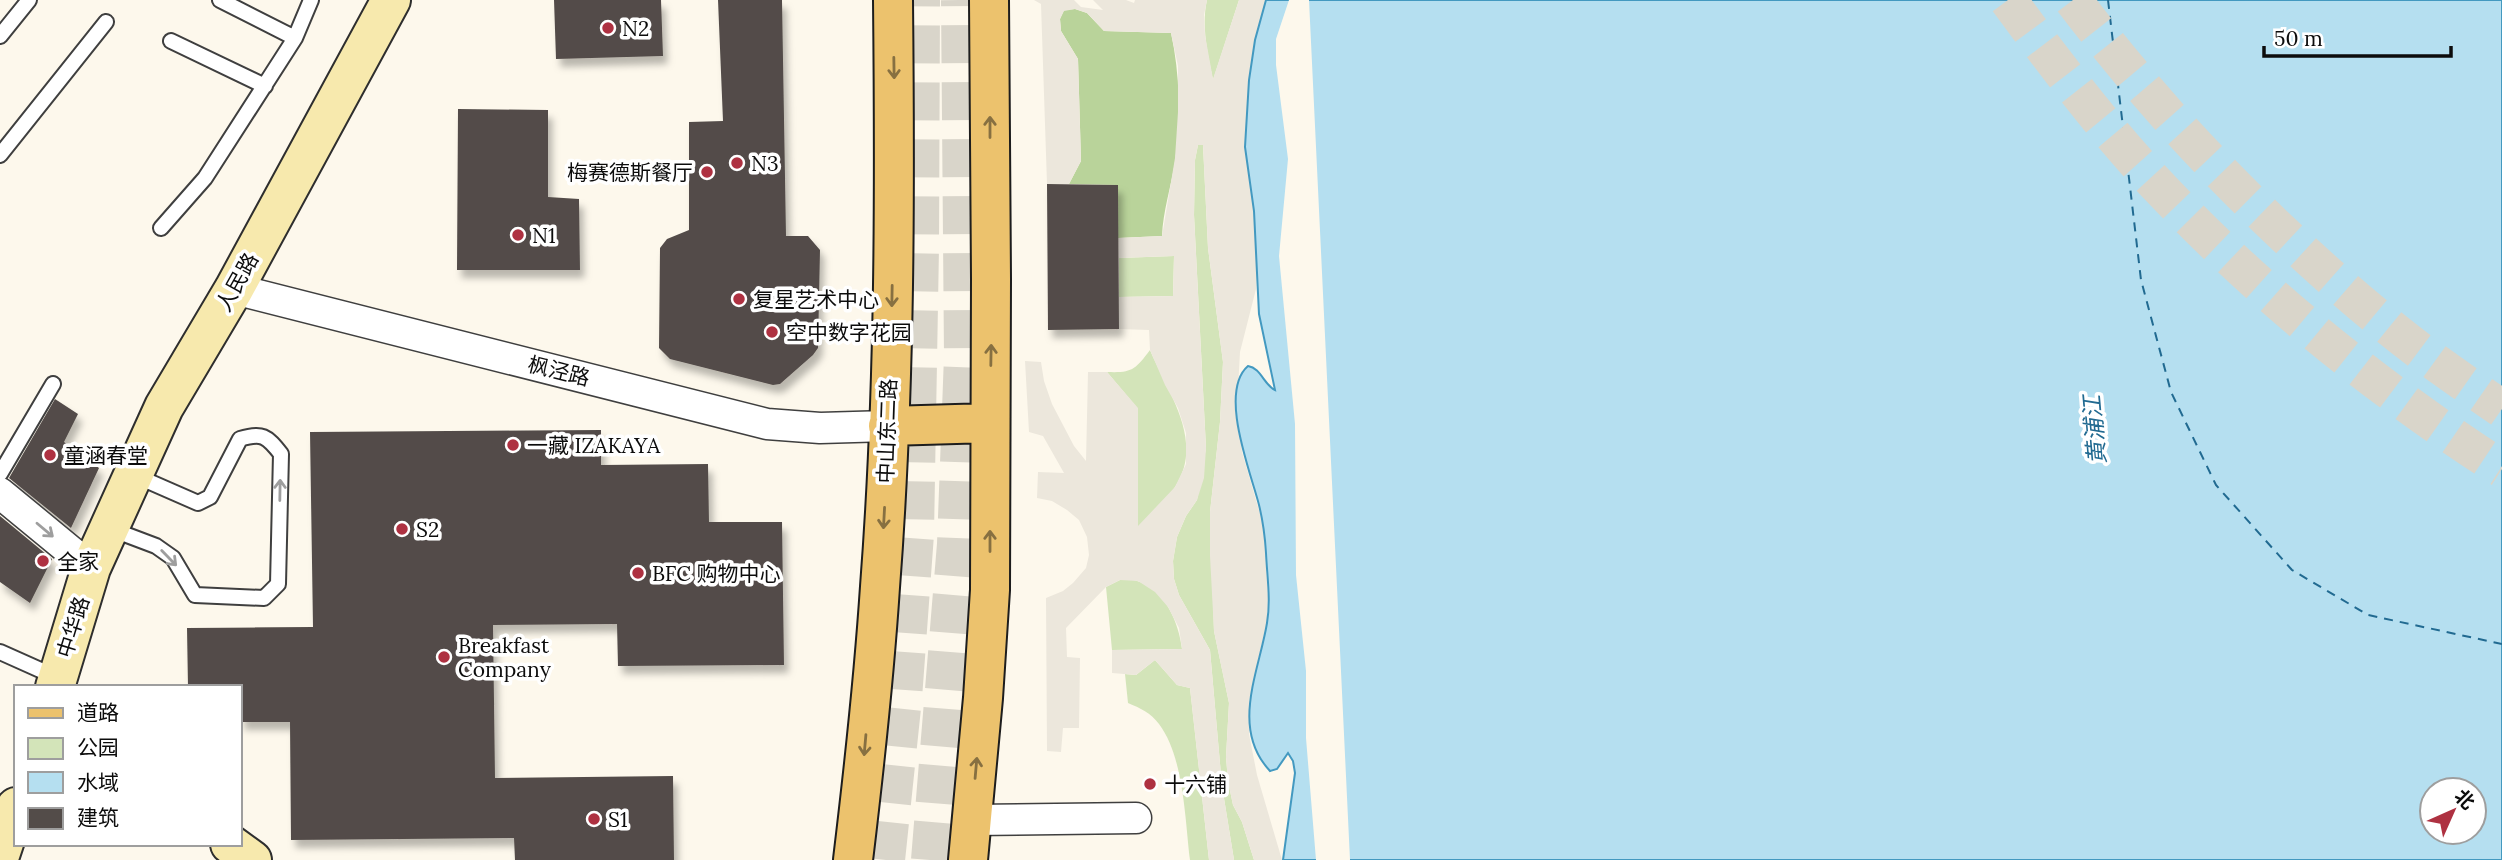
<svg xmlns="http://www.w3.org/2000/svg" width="2502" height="860" font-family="Lora,'Noto Sans SC',serif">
<defs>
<filter id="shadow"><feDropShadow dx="4.5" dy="8" stdDeviation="3.5" flood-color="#0004"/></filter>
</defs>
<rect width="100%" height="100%" fill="#fdf8ec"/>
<!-- green -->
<path fill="#d3e4b9" d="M1207,0H1239L1213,80C1208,54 1201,27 1207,0Z
M1198,145H1203L1208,248L1223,362L1220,422L1210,512L1214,631L1229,703L1226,757L1228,781L1233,805L1242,822L1254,860H1234L1222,786L1210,650L1179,595L1174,579L1173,561L1177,537L1186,516L1197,500L1206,448L1194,215L1195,160Z
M1174,256L1173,296L1119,297V258Z
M1150,350C1168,393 1205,441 1175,487C1166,502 1150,515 1138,527V409L1107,372C1132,373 1135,370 1150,350Z
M1120,580C1125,580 1133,579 1137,581C1165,588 1179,624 1182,649L1112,650L1106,587Z
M1155,660L1177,685L1190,688L1209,860H1190C1185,820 1184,757 1159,724C1151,713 1140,708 1128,703L1125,674L1136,675Z"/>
<!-- forest -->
<path fill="#b9d39a" d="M1075,9L1087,13L1104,31L1171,33C1180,75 1181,119 1175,162C1171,187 1163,211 1162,236L1118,238V185L1069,184L1081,161L1078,59L1061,31L1060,19L1064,10Z"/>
<!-- plaza -->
<path fill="#ece7dc" d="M1034,0H1074L1081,7L1103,10L1093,0H1126L1134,3L1135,0H1207L1204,15L1205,35L1213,79L1239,0H1266L1255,40L1249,80L1245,147L1254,211L1257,256L1256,289L1240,352L1237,406L1242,452L1263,524L1268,597L1267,620L1249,701V734L1257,775L1282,860H1254L1242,822L1233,805L1228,781L1226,757L1229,703L1214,631L1210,556V512L1220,422L1223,362L1208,248L1203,145H1198L1195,160L1194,215L1206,448L1204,478L1197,500L1186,516L1177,537L1173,561L1174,579L1179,595L1210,650L1222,786L1234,860H1209L1190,688L1177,685L1155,660L1136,675L1112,673V650L1182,649L1179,628L1168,607L1155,592L1138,581L1120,580L1106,587L1066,628L1067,657L1080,658L1079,728H1063L1061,752L1047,751L1046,598L1063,591L1073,583L1086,568L1089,555L1087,537L1079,520L1067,510L1052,501L1037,498L1038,472L1064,473L1043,436L1029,432L1025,361L1041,362L1044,381L1052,404L1074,446L1086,461L1088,372H1107L1138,408V526L1175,487L1186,464V433L1178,408L1165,385L1150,350L1149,330L1119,329V297L1173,296L1174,256L1119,258L1118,238L1162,236L1175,158L1178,112V66L1171,33L1104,31L1087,13L1075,9L1064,11L1060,19L1061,31L1078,59L1081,161L1069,184H1047L1041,4Z"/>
<!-- water -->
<path fill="#b5dff0" stroke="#4399c0" stroke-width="2" fill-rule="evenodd" d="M1266,0H2502V860H1283L1295,773L1293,761L1288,753L1277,769L1270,771C1230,728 1259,672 1267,623C1271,600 1267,576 1266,553C1265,537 1263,521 1259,505C1251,473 1218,392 1248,366C1261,368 1264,385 1275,390L1259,314L1254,211L1245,147L1249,80L1255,40ZM2432,790H2474V832H2432Z"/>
<!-- pier -->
<path fill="#fdf8ec" d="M1289,0H1309L1350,860H1316L1306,738V671L1296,575L1295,424L1279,256L1288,159L1276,65V39Z"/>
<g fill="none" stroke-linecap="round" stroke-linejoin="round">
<!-- ferry -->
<path stroke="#216a91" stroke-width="2" stroke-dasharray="9 7" stroke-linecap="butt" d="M2108,0L2141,280L2171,392L2216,485L2292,570L2368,615L2502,644"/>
</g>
<!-- building -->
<path fill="#534c49" filter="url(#shadow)" d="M554,0H661L663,56L556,59Z
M718,0H782L786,236H808L820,250L818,348L813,355L780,384L773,385L670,359L659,348L660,248L667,239L689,230V122L723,121Z
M458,109L548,110V197L579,199L580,270H457Z
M1047,184L1118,185L1119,329L1048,330Z
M55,399L78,414L64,442L99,468L71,528L9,478Z
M601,430V465L708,464L709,522H782L784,665L618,666L617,624L493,625L495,778L673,776L674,860H515L514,838L291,840L290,722H240V687H188L187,628L313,627L310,432Z
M0,516L52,559L30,603L0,582Z"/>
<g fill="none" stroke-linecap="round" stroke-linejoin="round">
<!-- secondary-tunnel -->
<path stroke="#d9d5ca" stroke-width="38" stroke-dasharray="38 19" stroke-linecap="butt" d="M2008,0C2056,65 2106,131 2162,190C2264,297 2378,389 2502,469
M2073,0C2163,119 2267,226 2382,321C2420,353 2462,381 2502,409"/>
<!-- primary-tunnel -->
<path stroke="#d9d5ca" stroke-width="38" stroke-dasharray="38 19" stroke-linecap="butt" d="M886,860L903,698L915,534L920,247L921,0
M930,860L956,544L963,356L960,0"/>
<defs>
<path id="lane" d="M220,0L295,38
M0,36L29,0
M171,41L265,86
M0,155L106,22
M161,228L205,178L295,38L311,0
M0,474L53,384
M111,529L156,546L173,558L195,595L264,598L278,584L281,454C267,436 262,432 240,439L210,497L198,503L134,475
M0,652L56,677"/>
<path id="street" d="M234,289L767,424L820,428L888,426
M0,493L91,568
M972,820L1136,818"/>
<path id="secondary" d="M55,687L91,568L164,407L234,289L391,0
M230,844L252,860
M0,855L16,807"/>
<path id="primary" d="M888,426L990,423
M853,860C864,769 874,678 880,587C895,392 895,195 893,0
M968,860L983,698L990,590L991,279L989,0"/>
</defs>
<!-- lane casing -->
<use href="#lane" stroke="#3f3f3f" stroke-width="18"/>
<!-- street casing -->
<use href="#street" stroke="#3f3f3f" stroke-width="33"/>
<!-- secondary casing -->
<use href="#secondary" stroke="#2e2e2e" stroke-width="42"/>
<!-- primary casing -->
<use href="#primary" stroke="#1d1d1d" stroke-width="42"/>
<!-- lane -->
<use href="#lane" stroke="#fff" stroke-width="14"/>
<!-- street -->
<use href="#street" stroke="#fff" stroke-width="30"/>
<!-- secondary -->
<use href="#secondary" stroke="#f7e9ad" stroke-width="38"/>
<!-- primary -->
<use href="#primary" stroke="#ecc26d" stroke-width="38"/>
</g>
<!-- one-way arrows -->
<defs><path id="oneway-shaft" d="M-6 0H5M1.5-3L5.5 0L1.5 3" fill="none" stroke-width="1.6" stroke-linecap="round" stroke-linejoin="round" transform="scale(1.75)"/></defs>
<g stroke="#877041">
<use href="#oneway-shaft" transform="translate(894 68) rotate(89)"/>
<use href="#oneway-shaft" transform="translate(990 127) rotate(-90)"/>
<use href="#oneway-shaft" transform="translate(892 296) rotate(91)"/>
<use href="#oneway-shaft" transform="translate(991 355) rotate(-89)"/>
<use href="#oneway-shaft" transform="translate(884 518) rotate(93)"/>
<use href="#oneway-shaft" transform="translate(990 541) rotate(-90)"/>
<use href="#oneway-shaft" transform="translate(865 745) rotate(95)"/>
<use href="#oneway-shaft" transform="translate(976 768) rotate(-85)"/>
</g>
<g stroke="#9e9e9e">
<use href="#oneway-shaft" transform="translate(280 490) rotate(-89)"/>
<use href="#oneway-shaft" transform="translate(45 530) rotate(40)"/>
<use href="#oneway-shaft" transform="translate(169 558) rotate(46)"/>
</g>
<!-- markers -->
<g fill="#ae3141" stroke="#fff" stroke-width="2.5">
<circle cx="608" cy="28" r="7"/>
<circle cx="737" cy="163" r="7"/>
<circle cx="707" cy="172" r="7"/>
<circle cx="518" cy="235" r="7"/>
<circle cx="739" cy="299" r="7"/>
<circle cx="772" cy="332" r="7"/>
<circle cx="513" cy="445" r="7"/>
<circle cx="50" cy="455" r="7"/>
<circle cx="402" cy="529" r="7"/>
<circle cx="43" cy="561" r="7"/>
<circle cx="638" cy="573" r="7"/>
<circle cx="444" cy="657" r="7"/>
<circle cx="1150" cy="784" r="7"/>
<circle cx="594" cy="819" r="7"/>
</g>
<g text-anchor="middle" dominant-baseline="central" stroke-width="7" stroke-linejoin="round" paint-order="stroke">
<!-- poi labels -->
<g font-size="21" fill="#0c0c0c" stroke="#fff" text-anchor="start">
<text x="622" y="28">N2</text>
<text x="751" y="163">N3</text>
<text x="693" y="172" text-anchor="end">梅赛德斯餐厅</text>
<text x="532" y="235">N1</text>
<text x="753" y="299">复星艺术中心</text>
<text x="786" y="332">空中数字花园</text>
<text x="527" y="445">一藏 IZAKAYA</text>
<text x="64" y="455">童涵春堂</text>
<text x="416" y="529">S2</text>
<text x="57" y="561">全家</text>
<text x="652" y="573">BFC 购物中心</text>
<text x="458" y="645">Breakfast<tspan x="458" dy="24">Company</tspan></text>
<text x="1164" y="784">十六铺</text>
<text x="608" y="819">S1</text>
</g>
<!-- street labels -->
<g font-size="21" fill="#0c0c0c" stroke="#fff">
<text transform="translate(237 282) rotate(-61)">人民路</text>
<text transform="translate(559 371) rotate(14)">枫泾路</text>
<text transform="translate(887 431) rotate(-88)">中山东二路</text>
<text transform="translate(73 627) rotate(-73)">中华路</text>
</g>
<!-- water labels -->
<g font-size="23" font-style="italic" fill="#216a91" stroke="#fff">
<text transform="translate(2094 430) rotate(-95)">黄浦江</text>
</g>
</g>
<!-- legend -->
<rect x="14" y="685" width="228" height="161" fill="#ffffff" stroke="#9e9e9e" stroke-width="2"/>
<rect x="28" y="708" width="35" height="10" fill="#ecc26d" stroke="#9e9e9e" stroke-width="2"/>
<text x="77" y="720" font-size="21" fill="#0c0c0c">道路</text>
<rect x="28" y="738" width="35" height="21" fill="#d3e4b9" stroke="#9e9e9e" stroke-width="2"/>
<text x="77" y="755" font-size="21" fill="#0c0c0c">公园</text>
<rect x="28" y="772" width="35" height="21" fill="#b5dff0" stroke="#9e9e9e" stroke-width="2"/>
<text x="77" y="790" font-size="21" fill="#0c0c0c">水域</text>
<rect x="28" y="808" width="35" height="21" fill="#534c49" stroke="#9e9e9e" stroke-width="2"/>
<text x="77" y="825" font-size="21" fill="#0c0c0c">建筑</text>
<!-- north arrow -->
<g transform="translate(2453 811) rotate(45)"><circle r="33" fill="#ffffff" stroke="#9e9e9e" stroke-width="2"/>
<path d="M0-5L12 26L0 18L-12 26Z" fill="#ae3141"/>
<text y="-10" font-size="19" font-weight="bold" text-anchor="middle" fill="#0c0c0c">北</text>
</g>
<!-- scale -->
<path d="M2264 46v10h187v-10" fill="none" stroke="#0c0c0c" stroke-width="3.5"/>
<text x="2274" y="46" font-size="21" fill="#0c0c0c" stroke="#ffffff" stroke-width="5" paint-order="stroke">50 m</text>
</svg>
